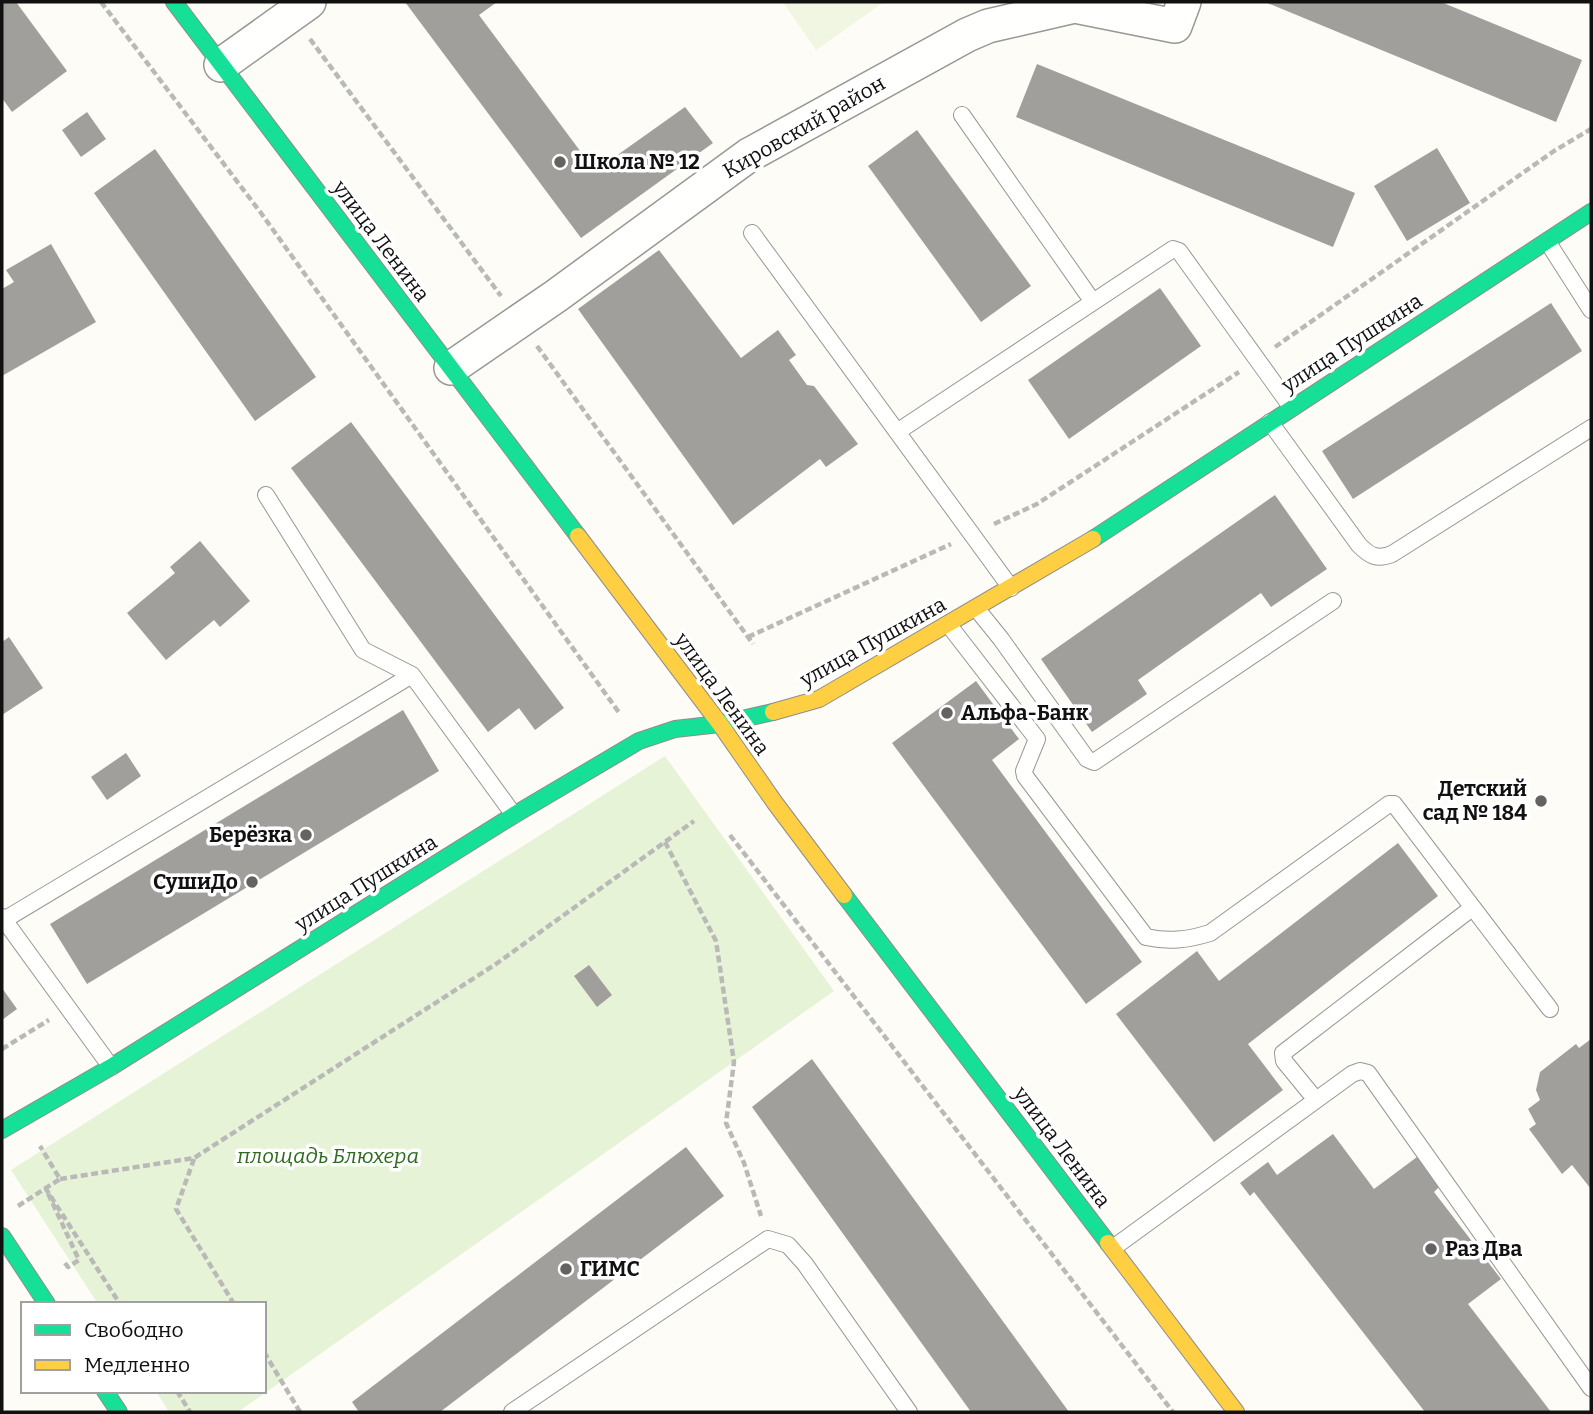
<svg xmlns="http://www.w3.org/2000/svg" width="1593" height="1414" font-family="Bitter,serif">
<rect width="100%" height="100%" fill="#fdfcf7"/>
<!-- green -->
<path fill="#e7f3d7" d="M665,756L834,991L238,1412H169L156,1391H264V1304H98L11,1170Z"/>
<!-- pitch -->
<path fill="#f0f6e1" d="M783,2H884L816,50Z"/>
<!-- building -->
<path fill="#a19f9c" d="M2,2H16L67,71L12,112L2,98Z
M405,2H497L479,15L595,171L685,107L713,143L581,238Z
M1265,2H1441L1582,60L1556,122Z
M1037,64L1355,193L1333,247L1016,117Z
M87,112L106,139L81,157L62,130Z
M917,130L1031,286L981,322L868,166Z
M1437,148L1470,203L1407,241L1374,186Z
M155,149L316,377L255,421L94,193Z
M51,244L96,322L2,376V289L14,282L6,270Z
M659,250L741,358L778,330L796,355L789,360L807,385L814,386L858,444L826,467L820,459L733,525L578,309Z
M1160,288L1201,346L1069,439L1028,380Z
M1551,303L1582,351L1353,499L1322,451Z
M351,422L564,708L535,730L519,708L488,732L291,468Z
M1275,495L1327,569L1271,607L1261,593L1138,680L1147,694L1092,732L1041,659Z
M200,541L250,601L220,627L214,620L166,660L127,613L175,573L170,567Z
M9,637L43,688L2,715V642Z
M976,681L1019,739L992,760L1142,962L1086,1004L892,743Z
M403,710L439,771L87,984L50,924Z
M126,753L141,776L107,800L91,777Z
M1398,843L1438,896L1248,1044L1283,1090L1214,1142L1116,1014L1197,951L1219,981Z
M589,965L612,995L597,1007L574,976Z
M2,988L17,1009L2,1020Z
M1591,1039V1189L1572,1165L1562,1174L1529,1129L1536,1124L1528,1109L1540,1100L1536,1090L1540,1072L1576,1044L1579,1048Z
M812,1059L1069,1412H971L752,1107Z
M1333,1134L1374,1189L1417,1157L1441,1185L1434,1192L1501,1279L1468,1304L1551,1412H1425L1254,1192L1250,1196L1240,1183L1268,1162L1277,1175Z
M686,1147L724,1196L440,1412H359L352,1402Z"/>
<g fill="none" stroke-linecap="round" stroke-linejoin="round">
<defs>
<path id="lane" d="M962,115L1093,302
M752,233L1011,588
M1547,241L1591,310
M1270,422L1359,545C1370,556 1377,560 1392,554L1591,428
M897,432L1173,249L1179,251L1292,408
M266,495L363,650L412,675L514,815
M976,608L1001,639L1087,759L1094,762L1333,601
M948,624L1037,739L1024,771L1025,776L1146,937C1169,942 1187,940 1210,933L1389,804H1394L1550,1009
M2,917L111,1067
M4,920L412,675
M1316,1100L1284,1061L1283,1053L1472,908
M1113,1248L1352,1074L1360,1071L1368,1073L1591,1388
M512,1412L768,1239L788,1245L805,1264L909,1412"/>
<path id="street" d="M221,65L309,2
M451,368L556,296L749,155L967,35L988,26L1075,6L1175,26L1184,2"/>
<path id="fast" d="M174,2L578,536
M1093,539L1591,212
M844,895L1108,1243
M2,1130L111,1067L514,815L639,741L675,729L720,724L773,712
M2,1236L47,1304
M105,1391L119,1412"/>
<path id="slow" d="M578,536L720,724L775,803L844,895
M773,712L819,699L1093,539
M1108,1243L1236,1412"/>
</defs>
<!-- lane casing -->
<use href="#lane" stroke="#979795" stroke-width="18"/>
<!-- street casing -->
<use href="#street" stroke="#979795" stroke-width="36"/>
<!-- fast casing -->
<use href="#fast" stroke="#8e8d8b" stroke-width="18"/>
<!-- slow casing -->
<use href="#slow" stroke="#8e8d8b" stroke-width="18"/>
<!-- path -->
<path stroke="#b9b9b8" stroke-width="4.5" stroke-dasharray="7 3.5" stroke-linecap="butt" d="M101,2L261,213L620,714
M310,39L501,296
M537,346L753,644
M1275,347L1554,151L1591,129
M994,524L1037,504L1239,372
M748,637L951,544
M730,835L1173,1412
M665,842L716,941L734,1062L726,1123L744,1163L761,1216
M2,1049L49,1020
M194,1159L176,1209L234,1304
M60,1179L194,1158L496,964L694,821
M18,1206L60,1179L40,1146
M65,1263L68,1267L79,1260L46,1189L120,1304
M264,1352L300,1412
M177,1391L190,1412"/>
<!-- lane -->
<use href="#lane" stroke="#fffffe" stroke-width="16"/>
<!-- street -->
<use href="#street" stroke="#fffffe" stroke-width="33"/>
<!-- fast -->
<use href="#fast" stroke="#16e098" stroke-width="16"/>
<!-- slow -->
<use href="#slow" stroke="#ffcf43" stroke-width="16"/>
</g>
<!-- markers -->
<g fill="#646362" stroke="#fff" stroke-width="2.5">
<circle cx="560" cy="162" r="7"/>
<circle cx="947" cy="713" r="7"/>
<circle cx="1541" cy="801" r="7"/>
<circle cx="306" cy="835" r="7"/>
<circle cx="252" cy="882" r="7"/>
<circle cx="1431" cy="1249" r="7"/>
<circle cx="566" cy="1269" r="7"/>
</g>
<g text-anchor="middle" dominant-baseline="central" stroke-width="7" stroke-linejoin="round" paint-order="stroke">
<!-- street labels -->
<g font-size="21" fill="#111" stroke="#fff">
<text transform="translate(804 127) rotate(-30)">Кировский район</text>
<text transform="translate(381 241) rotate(53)">улица Ленина</text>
<text transform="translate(1352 343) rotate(-33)">улица Пушкина</text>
<text transform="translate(873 642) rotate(-29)">улица Пушкина</text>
<text transform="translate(722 694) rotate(54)">улица Ленина</text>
<text transform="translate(366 883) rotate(-32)">улица Пушкина</text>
<text transform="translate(1062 1147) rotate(53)">улица Ленина</text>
</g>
<!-- poi labels -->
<g font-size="21" font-weight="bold" fill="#111" stroke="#fff" text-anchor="start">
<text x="574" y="162">Школа № 12</text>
<text x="961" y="713">Альфа-Банк</text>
<text x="1527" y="789" text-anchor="end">Детский<tspan x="1527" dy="24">сад № 184</tspan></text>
<text x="292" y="835" text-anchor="end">Берёзка</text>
<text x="238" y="882" text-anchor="end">СушиДо</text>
<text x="1445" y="1249">Раз Два</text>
<text x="580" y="1269">ГИМС</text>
</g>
<!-- park labels -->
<g font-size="21" font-style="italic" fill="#2f6b1f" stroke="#fff">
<text x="328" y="1156">площадь Блюхера</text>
</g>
</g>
<!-- border -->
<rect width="1593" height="1414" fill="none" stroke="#111111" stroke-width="7"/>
<!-- legend -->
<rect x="21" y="1302" width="245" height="91" fill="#ffffff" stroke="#a0a0a0" stroke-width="2"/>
<rect x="35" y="1325" width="35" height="10" fill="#16e098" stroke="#a0a0a0" stroke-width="2"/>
<text x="84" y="1337" font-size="21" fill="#111111">Свободно</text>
<rect x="35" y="1360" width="35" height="10" fill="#ffcf43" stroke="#a0a0a0" stroke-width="2"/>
<text x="84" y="1372" font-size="21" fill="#111111">Медленно</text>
</svg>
